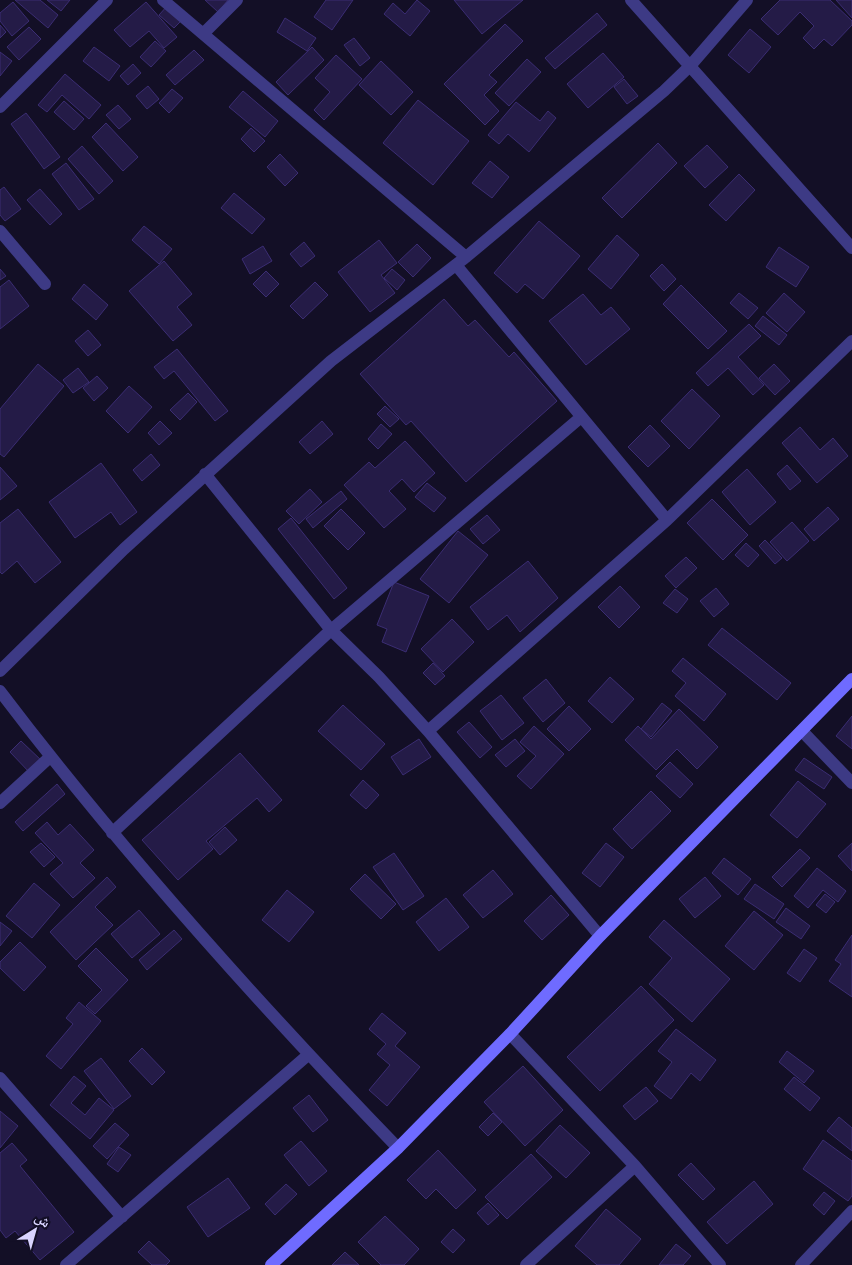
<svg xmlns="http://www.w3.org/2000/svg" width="852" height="1265" font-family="'PT Sans Narrow','Noto Naskh Arabic',sans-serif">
<rect width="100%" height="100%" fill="#130f26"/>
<!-- building -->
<path fill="#241b47" stroke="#3b2d73" d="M15,0H40L58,15L48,28Z
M47,0H70L61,11Z
M205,0H228L218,12Z
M326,0H353L332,30L314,17Z
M417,0L430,11L410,36L384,14L393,3L405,14Z
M454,0H523L482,34Z
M780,0H830L852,21V25L832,46L824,39L814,49L803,38L814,26L800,12L778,35L761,19Z
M836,0H852V18Z
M13,2L29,21L12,36L0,21V13Z
M146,2L177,37L164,48L149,31L130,47L114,30Z
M168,5L183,19L174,28L159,15Z
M597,13L607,25L555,69L545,58Z
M285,18L316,38L307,51L277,32Z
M505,24L523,41L489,75L497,82L484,95L499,111L485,125L444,84Z
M0,25L6,32L0,38Z
M29,27L41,39L19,60L7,47Z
M750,29L771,47L749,73L728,55Z
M354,38L370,58L360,66L344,45Z
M155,41L166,51L151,67L140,57Z
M94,47L120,66L109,81L83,61Z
M312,47L324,60L288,95L276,82Z
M194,50L204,60L175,85L166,75Z
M0,52L12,61L0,76Z
M603,53L624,77L588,108L567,84Z
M336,55L362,79L324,120L314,110L330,92L315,78Z
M527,59L541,72L509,106L495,93Z
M381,61L413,92L391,115L359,85Z
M133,64L141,73L128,85L120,76Z
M65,74L101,105L89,119L62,95L47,112L38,105Z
M624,79L638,96L627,104L614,87Z
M148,86L159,99L147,109L136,96Z
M172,89L183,98L169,113L159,103Z
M243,91L278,121L265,137L229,107Z
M418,100L469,141L433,185L383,143Z
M64,101L84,119L74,130L54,112Z
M516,102L540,121L548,111L556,118L529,152L508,134L499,144L488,135Z
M118,105L131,119L119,129L106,115Z
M26,113L60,157L44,169L11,124Z
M106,123L138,157L123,171L92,137Z
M251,128L265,141L254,152L241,139Z
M658,143L677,163L622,218L602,198Z
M707,145L728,167L705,188L684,166Z
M82,146L113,181L99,194L68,159Z
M280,154L298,173L285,186L267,167Z
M490,161L509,177L492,198L472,183Z
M66,163L94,199L79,210L52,174Z
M739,174L755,190L726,221L709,205Z
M4,187L21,209L5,221L0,215V190Z
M40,189L62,214L50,225L27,200Z
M234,193L265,219L252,234L221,208Z
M539,221L580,256L543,299L525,284L517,293L494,273Z
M144,226L172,249L159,264L132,240Z
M617,235L639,255L611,289L588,269Z
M379,240L397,263L381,275L395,293L370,312L338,272Z
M304,242L315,256L301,267L290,254Z
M417,244L431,258L413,277L398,262Z
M263,246L272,261L250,274L242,259Z
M779,247L809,267L796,287L766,267Z
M164,261L192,294L177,307L192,325L173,341L129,291Z
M662,264L676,279L664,291L650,276Z
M0,269L6,276L0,280Z
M392,269L405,280L397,290L384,278Z
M266,271L279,284L266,297L253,284Z
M9,280L29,306L0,329V287Z
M315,282L328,295L303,319L290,306Z
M84,284L108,305L96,320L72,299Z
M681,285L727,331L708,349L663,304Z
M739,293L758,308L748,319L730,303Z
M784,293L805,312L787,332L766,313Z
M583,294L601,315L611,307L630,329L586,365L549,321Z
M444,299L468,326L475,320L509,357L514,352L557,401L466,482L411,421L406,425L360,374Z
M763,316L787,335L779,345L755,326Z
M749,324L761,336L738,357L764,385L753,395L728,368L708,386L696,373Z
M88,330L101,345L88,356L75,341Z
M177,349L228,411L215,421L174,371L164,379L154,367Z
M38,364L64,386L4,457L0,454V409Z
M774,364L790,381L775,395L759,378Z
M78,368L89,382L73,393L63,380Z
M97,376L108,388L94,401L83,388Z
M129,386L152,407L128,433L106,411Z
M692,389L720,416L689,449L661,421Z
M188,393L197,402L180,420L170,410Z
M385,406L399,419L390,427L377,414Z
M160,421L172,433L159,445L148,433Z
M322,421L333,434L310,454L299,442Z
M381,424L392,434L378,449L368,439Z
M650,425L670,446L648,467L628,447Z
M800,427L820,450L833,438L848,456L817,483L782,443Z
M405,441L435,473L414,492L402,479L389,491L406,509L384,528L344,485L369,462L375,468Z
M151,454L160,465L142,481L133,470Z
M101,463L137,512L120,525L111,512L75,538L49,502Z
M787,465L801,481L790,490L777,474Z
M0,467L17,486L0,500Z
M747,469L776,502L750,525L722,492Z
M427,483L446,498L434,512L415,497Z
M310,489L322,502L299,524L286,511Z
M341,491L347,499L313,528L306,519Z
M712,499L748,535L723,560L687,523Z
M828,507L839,519L814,541L804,529Z
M18,509L61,562L35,583L17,561L2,574L0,572V523Z
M341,509L365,533L348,550L324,526Z
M487,515L500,530L483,544L470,529Z
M291,518L347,588L334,599L278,529Z
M792,522L809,541L787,561L770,542Z
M458,531L488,555L449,603L420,579Z
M765,540L782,558L775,564L759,546Z
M746,543L759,555L748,567L735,555Z
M686,557L697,568L676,588L665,576Z
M528,561L558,598L520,632L507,615L488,630L470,607Z
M394,582L429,596L406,652L382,642L387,629L377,625Z
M620,586L640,607L619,628L598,607Z
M716,588L729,604L714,617L700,601Z
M675,589L688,599L677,613L663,603Z
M452,619L474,642L443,672L421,649Z
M722,628L791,683L777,700L708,645Z
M683,658L726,694L704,721L675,696L686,683L672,671Z
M433,663L445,676L435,685L423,673Z
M610,677L634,699L612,723L588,701Z
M546,679L565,703L543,722L523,698Z
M501,695L524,723L502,740L480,711Z
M662,703L672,711L651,737L641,729Z
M343,705L385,744L361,770L318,731Z
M569,706L591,729L569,751L547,729Z
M679,709L718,747L697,769L677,749L656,770L625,740L638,726L651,739Z
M852,716V749L836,736Z
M469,722L492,747L480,758L457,732Z
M534,726L564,754L531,789L517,776L536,756L520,742Z
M419,739L431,757L403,775L391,757Z
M515,739L525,751L506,767L495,755Z
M21,741L43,762L31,774L10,752Z
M240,753L282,800L269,812L257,798L206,841L213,849L178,880L142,840Z
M804,758L832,777L824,789L795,770Z
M670,762L693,784L680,798L656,776Z
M363,780L379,795L366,809L350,795Z
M798,781L826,804L797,838L770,815Z
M57,784L65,794L23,831L15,822Z
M651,791L671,811L632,849L613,829Z
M47,822L58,835L70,824L94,850L80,863L95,878L73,898L50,874L63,863L35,833Z
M225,827L237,840L220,855L209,842Z
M41,843L55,857L44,867L30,852Z
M606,843L624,857L600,887L582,873Z
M852,843V871L838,856Z
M800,849L810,858L782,887L772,877Z
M394,853L424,896L403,910L373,867Z
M724,858L751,879L738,895L712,873Z
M817,868L846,891L838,902L823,890L808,908L794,896Z
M493,870L513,894L483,918L463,895Z
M365,874L396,904L381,919L350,889Z
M107,877L116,887L95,907L113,925L76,960L50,932Z
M705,877L721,896L695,918L679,899Z
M34,883L60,905L32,938L6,916Z
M755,884L784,904L774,919L744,899Z
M287,890L314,912L289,942L262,920Z
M825,894L835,902L826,913L816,905Z
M551,895L569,915L542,940L524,921Z
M446,898L469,927L439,951L416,922Z
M786,908L810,926L801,939L776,922Z
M139,910L160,934L132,958L111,934Z
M754,911L783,935L754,970L725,946Z
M664,920L730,979L692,1022L649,984L672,958L649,937Z
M0,922L12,931L0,946Z
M174,930L182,939L147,970L139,960Z
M852,935V997L829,981L841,964L835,960Z
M20,942L46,967L24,991L0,968V962Z
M96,948L128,980L95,1014L86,1006L102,990L78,966Z
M804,949L817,958L800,982L787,973Z
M641,986L674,1020L600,1091L567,1057Z
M79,1002L101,1021L61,1069L46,1056L73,1024L66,1018Z
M382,1013L406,1033L395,1046L420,1067L387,1106L369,1090L390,1065L377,1054L386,1044L369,1029Z
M676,1029L716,1060L700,1081L691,1073L671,1099L654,1086L672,1062L658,1051Z
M142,1048L165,1072L152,1085L129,1061Z
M787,1051L814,1071L804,1083L779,1062Z
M101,1058L131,1096L114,1109L84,1071Z
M523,1066L563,1110L525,1146L484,1102Z
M74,1076L86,1086L71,1103L85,1115L99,1098L114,1110L90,1139L50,1105Z
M794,1077L820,1098L810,1111L784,1089Z
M646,1087L658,1101L635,1120L623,1106Z
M309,1095L328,1120L313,1132L293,1108Z
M0,1111L18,1126L0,1148Z
M493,1113L502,1122L488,1136L479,1127Z
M839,1117L852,1128V1151L827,1131Z
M115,1123L129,1135L107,1159L93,1146Z
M560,1125L590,1153L566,1178L536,1151Z
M823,1140L852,1161V1196L848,1201L803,1169Z
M301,1141L327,1171L309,1186L284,1155Z
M12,1143L27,1160L20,1166L74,1232L40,1260L15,1231L6,1238L0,1230V1153Z
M119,1147L131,1155L118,1172L107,1164Z
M438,1150L476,1190L456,1209L436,1189L426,1199L407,1180Z
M531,1154L552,1177L507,1219L485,1197Z
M691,1163L715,1189L703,1200L678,1175Z
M228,1178L250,1208L208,1237L187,1207Z
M754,1181L773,1204L727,1244L707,1222Z
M286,1184L297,1194L275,1215L265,1204Z
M824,1192L835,1201L824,1215L813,1205Z
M488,1203L499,1215L488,1225L477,1213Z
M606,1209L641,1239L619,1265H597L575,1246Z
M385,1216L419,1249L404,1265H381L358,1242Z
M453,1229L465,1240L453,1253L441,1242Z
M149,1241L170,1261L166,1265H152L138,1252Z
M676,1244L691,1256L683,1265H659Z
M345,1252L359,1265H332Z"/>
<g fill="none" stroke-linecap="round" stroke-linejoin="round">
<!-- street -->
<path stroke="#3d3a85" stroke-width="12" d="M163,0L466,257
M631,0L852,248
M204,33L237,0
M0,107L107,0
M0,231L45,284
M456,265L667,520
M205,474L331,630L379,677L428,731L600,936
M0,671L124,549L331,361L466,257L664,91L690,66L747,0
M0,691C122,852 258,1003 398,1148
M428,731L667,520L852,341
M802,731L852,783
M0,803L50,757
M112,833L331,630L580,418
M510,1034L635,1166L720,1265
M0,1078L122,1217
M66,1265L308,1055
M526,1265L635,1166
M801,1265L852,1211"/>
<!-- secondary -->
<path stroke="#6f6bff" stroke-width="12" d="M271,1265L398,1148L510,1034L600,936L852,679"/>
</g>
<!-- north arrow -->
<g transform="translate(35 1230) rotate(37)" stroke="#130f26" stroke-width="4" paint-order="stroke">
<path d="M0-4L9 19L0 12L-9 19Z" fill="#d9d4ff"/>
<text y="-8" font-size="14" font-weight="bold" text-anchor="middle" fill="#d9d4ff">ش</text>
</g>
</svg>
